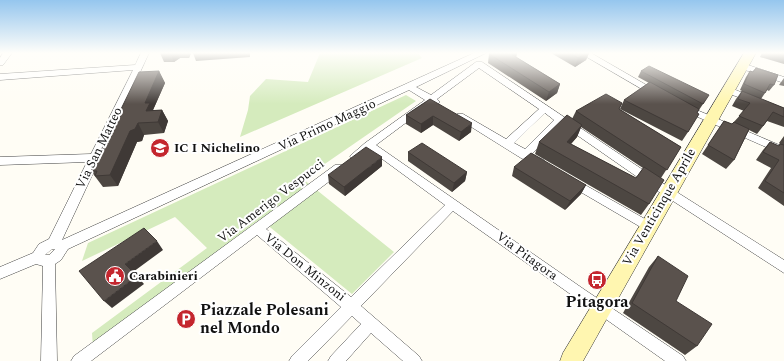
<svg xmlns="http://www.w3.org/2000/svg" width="784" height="361" font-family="Spectral,serif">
<rect width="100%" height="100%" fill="#fffdf5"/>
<!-- green -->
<path fill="#d5ebbd" d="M320,53H418L422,58L240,137L248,110L250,96L266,79L308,82Z
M406,95L416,101L303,179L394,252L352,294L260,219L93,348L92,333L207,248L175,217L82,261L88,243Z"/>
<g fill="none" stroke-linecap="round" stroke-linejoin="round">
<defs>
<path id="street" d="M3,53H12L3,65H0V58Z
M141,53H149L62,240L474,53H486L416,87L431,95L476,62H482L664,184L784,260V273L656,190L561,124L532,154L544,160L545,163L544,166L540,167L521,158L457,118L455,116L457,114H463L506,139L539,109L479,68L437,99L440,102L438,104H431L376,145L585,290L683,356L686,361H665L453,211L361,306L419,356L422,361H403L371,333L346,361H328L331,356L361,324L352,316L308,361H289L292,356L341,307L257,235L91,361H71L74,356L335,165H343L344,168L343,171L266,229L351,297L445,205L370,150L355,160L351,159L350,156L365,143L425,100L409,90L68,249L61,260L55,264L57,361H41L43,266L36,264L0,279V267L33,253L39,244L49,239L87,162L0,165V157L91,154L133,70L0,80V74L135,65ZM545,113L554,120L525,149L514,143ZM52,249H55L49,255H45Z
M580,53H591L662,94L660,96H654Z
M742,63L784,77V83L739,68L738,66L739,64Z
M728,87L756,98L758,100L753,103L725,92L724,90L725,88Z
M685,105L784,147V155L682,110L680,108L682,106Z
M571,177L652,223L654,226L652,229L648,231L644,229L567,184L565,181L567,178Z"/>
<path id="secondary" d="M744,53H756L583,361H560L563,353Z"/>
</defs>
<!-- street casing -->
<use href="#street" stroke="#444" stroke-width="1"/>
<!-- secondary casing -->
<use href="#secondary" stroke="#333" stroke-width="1"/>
<!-- street -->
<use href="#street" fill="#fff" fill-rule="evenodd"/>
<!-- secondary -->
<use href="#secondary" fill="#fff6b0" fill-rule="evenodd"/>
</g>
<!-- wall -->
<path fill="#4d4742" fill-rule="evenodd" d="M160,53H191L189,58H180L174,62H164Z
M193,53H250V57L196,61Z
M490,53H517L516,57L560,84L557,93L546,101L488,63L489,54Z
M551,53H589L586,60L575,67Z
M762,53H784V64L760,57Z
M756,68L774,85L769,91L767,90L761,99L784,108V127L767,121L757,134L749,130L734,160L726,169L702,154L724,121L732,124L744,111L732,106L736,99L742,91L740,90L746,77L750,71L752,72Z
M159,71L165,83L153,110H162L168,121L164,133L144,135L142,141L137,142L118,186L103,187L91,171Z
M641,71L705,101L697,113L688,132L682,141L620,109L624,100L649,83L638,77Z
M784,78V86L779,85Z
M430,99L471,132L459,141L433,125L421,133L406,124V115Z
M622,103L619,109L681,147L661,178L649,204L641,215L535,154L539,142L572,119L576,111ZM581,127L643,168L636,178L571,144L577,137Z
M784,136V206L758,188L771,168L756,160L763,150L770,142L778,146L780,144L779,143Z
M408,152L467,172L465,181L452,192L408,161Z
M382,166L345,196L329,184L328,175Z
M514,167L586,185L581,194L565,210L512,176Z
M658,256L676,301L697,346L685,355L623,313L649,267Z"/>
<!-- shaded-wall -->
<path fill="#3f3936" d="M170,53H178L180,58L174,62Z
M188,53H191L189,58Z
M513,53H517L516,58L511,54Z
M586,53H589L586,60L575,67L578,58Z
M159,71L165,83L153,110L156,114L146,111L145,103Z
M560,84L557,93L546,101L549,92Z
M162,110L168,121L164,133L158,122Z
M433,116V125L421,133V124Z
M138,123L144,135L142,141L137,142L118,186L110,175L130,131Z
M472,123L471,132L459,141L461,132Z
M582,125L577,137L562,154L567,142Z
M382,157V166L345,196L344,187Z
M467,172L465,181L452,192L454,183Z
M586,185L581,194L565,210L570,201Z
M157,241L163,250L133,272L125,264Z
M137,276L144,284L112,308L104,301Z"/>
<!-- building -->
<path fill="#5a524d" stroke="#3f3936" d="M490,53H513L511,54L560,84L549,92L489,54Z
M570,53H586L578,58Z
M777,53H784V56Z
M649,66L709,95L703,104L641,71Z
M756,68L778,75L774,85L770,84L765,93L744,84L750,71L753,72Z
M159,71L145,103H150L146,111L162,110L158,122L138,123L135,129L130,131L110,175L95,176L97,171H91L139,72Z
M650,82L699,109L697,113L699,114L688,132L624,100Z
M742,91L784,108V117L773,112L763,126L739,116L750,103L738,99Z
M606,94L622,103L619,109L681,147L667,170L576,111Z
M430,99L472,123L461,132L433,116L421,124L406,115Z
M567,115L582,125L567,142L636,178L644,167L664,180L649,204L539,142Z
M724,121L732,124L734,122L749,129L734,160L708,145Z
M770,142L779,146L780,144L784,145V193L765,181L779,160L763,152Z
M422,143L467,172L454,183L408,152Z
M366,147L382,157L344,187L328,175Z
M531,153L586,185L570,201L514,167Z
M144,228L157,241L125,264L137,276L104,301L79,271Z
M658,256L688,276L676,301L712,324L697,346L632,303Z"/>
<!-- sky -->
<linearGradient id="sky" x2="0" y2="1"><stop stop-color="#95c6ee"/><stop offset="0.51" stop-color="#fffefa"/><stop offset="1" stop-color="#fffefa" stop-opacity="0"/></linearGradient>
<rect width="784" height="104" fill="url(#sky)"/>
<!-- icons -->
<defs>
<symbol id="school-disc" viewBox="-11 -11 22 22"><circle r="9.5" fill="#c4262e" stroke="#fff"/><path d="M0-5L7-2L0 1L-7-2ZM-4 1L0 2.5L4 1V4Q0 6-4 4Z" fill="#fff"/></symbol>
<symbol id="civic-disc" viewBox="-11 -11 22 22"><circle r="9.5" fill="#c4262e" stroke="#fff"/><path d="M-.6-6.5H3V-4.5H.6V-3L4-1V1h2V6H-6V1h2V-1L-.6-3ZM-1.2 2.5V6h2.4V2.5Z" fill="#fff"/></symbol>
<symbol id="bus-disc" viewBox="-11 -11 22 22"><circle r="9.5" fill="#c4262e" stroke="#fff"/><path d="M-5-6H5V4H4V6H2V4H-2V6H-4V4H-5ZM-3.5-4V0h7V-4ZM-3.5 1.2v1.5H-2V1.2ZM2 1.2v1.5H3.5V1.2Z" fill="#fff"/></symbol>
<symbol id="parking-disc" viewBox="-11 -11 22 22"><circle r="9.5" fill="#c4262e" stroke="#fff"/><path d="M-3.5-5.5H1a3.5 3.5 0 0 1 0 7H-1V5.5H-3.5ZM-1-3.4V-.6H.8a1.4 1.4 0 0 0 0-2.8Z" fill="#fff"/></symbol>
</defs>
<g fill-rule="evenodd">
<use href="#school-disc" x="149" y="137" width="22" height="22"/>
<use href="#civic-disc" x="104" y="265" width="22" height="22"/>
<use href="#bus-disc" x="586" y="269" width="22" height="22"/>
<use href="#parking-disc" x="175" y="308" width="22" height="22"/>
</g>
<g text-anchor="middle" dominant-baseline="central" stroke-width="4" stroke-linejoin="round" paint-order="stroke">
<!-- street labels -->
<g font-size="13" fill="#111" stroke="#fff">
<text transform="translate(327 125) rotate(-25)">Via Primo Maggio</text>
<text transform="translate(99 148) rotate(-64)">Via San Matteo</text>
<text transform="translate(271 201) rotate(-37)">Via Amerigo Vespucci</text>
<text transform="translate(659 207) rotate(-60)">Via Venticinque Aprile</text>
<text transform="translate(527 256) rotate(36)">Via Pitagora</text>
<text transform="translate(305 267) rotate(39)">Via Don Minzoni</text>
</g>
<!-- poi labels -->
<g font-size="13" font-weight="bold" fill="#111" stroke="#fff" text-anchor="start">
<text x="174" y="148">IC I Nichelino</text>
<text x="129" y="276">Carabinieri</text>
</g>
<!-- near-poi labels -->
<g font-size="16" font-weight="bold" fill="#111" stroke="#fff">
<text x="597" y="302">Pitagora</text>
<text x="200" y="310" text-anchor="start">Piazzale Polesani<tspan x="200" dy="18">nel Mondo</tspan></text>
</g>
</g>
</svg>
